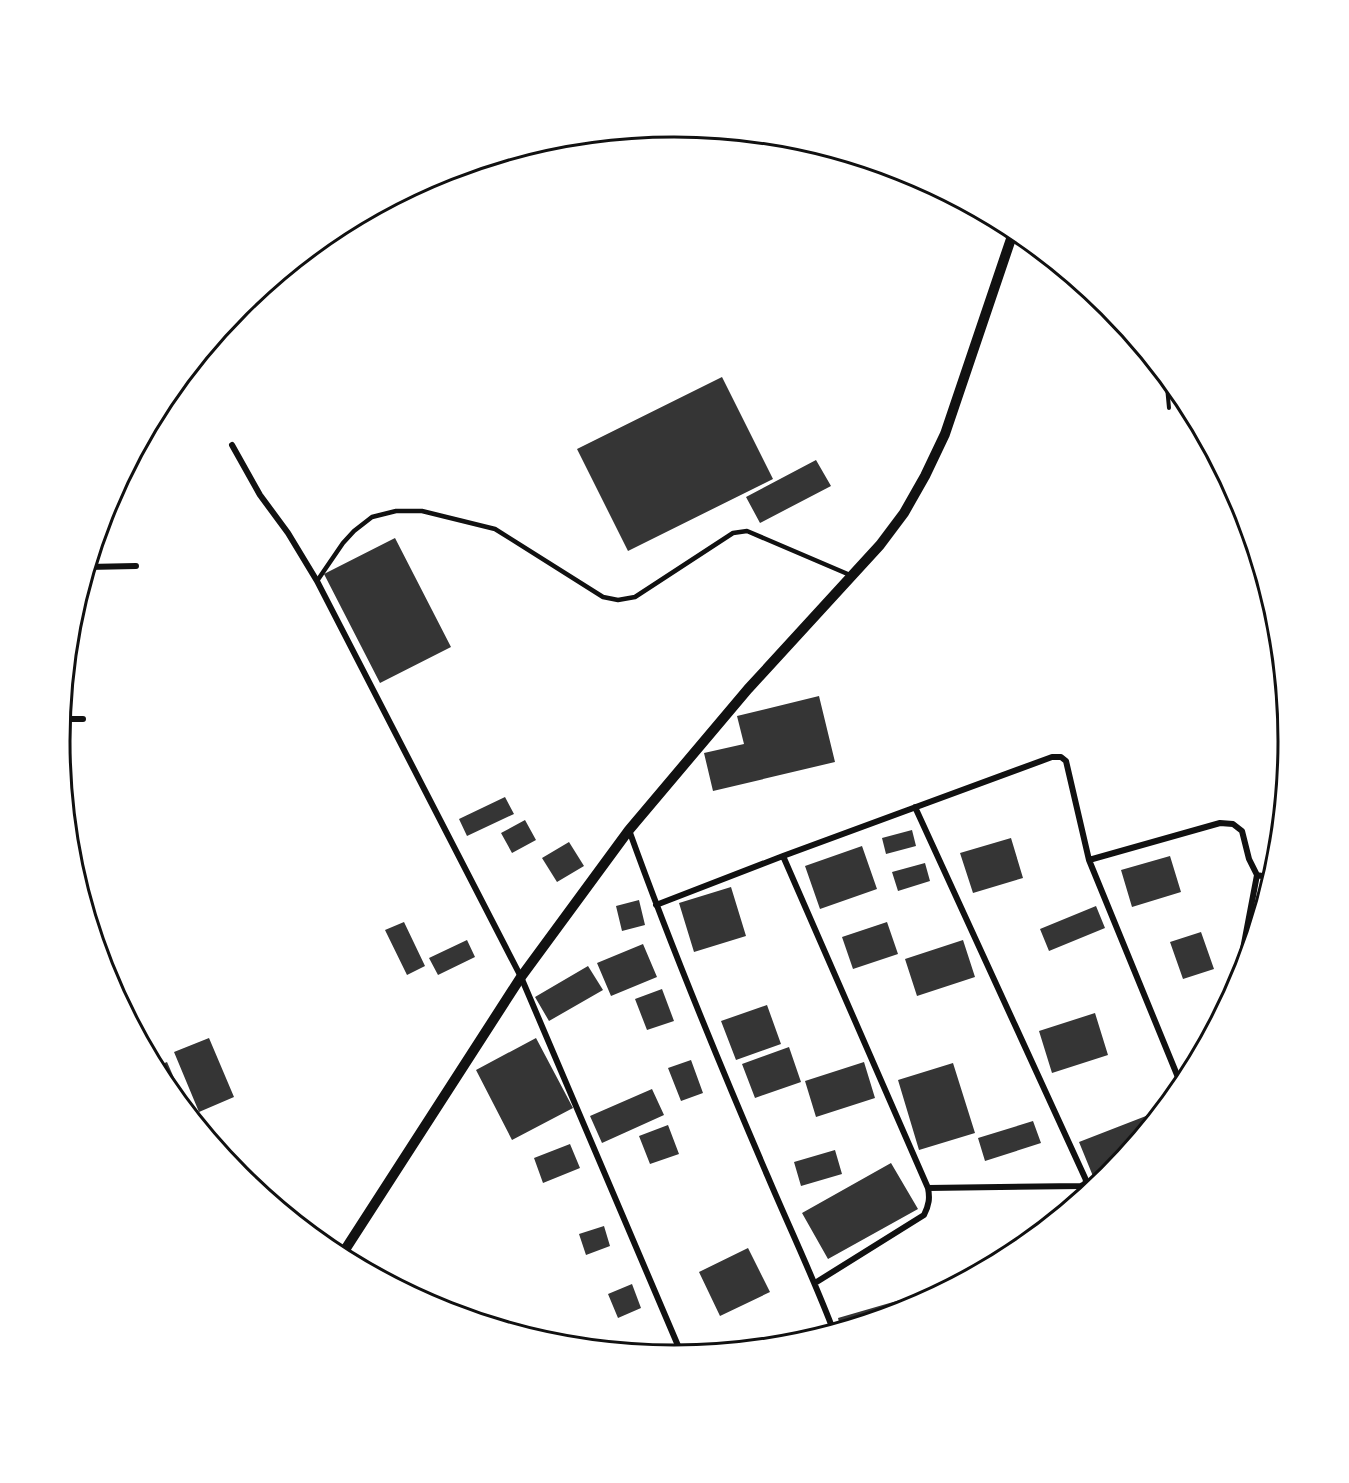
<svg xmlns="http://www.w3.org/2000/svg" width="1349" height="1483" font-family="'Roboto Serif',serif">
<rect width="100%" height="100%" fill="#fff"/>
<!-- building -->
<path fill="#353535" d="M722,377L773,479L628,551L577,449Z
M816,460L831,486L760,523L746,497Z
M395,538L451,647L380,683L324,574Z
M819,696L835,762L713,791L704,753L744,744L737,716Z
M505,797L514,814L467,836L459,819Z
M525,820L536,840L512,853L501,833Z
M912,830L916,846L886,854L882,838Z
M1011,838L1023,878L973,893L960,853Z
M569,842L584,866L557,882L542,858Z
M862,846L877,889L820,909L805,866Z
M1170,856L1181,892L1132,907L1121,870Z
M925,863L930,881L898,891L892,872Z
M731,887L746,936L694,952L679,903Z
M639,900L645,925L622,931L616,906Z
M1096,906L1105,928L1049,951L1040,929Z
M404,922L425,966L407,975L385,930Z
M887,922L898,954L853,969L842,937Z
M1201,932L1214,969L1183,979L1170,942Z
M467,940L475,957L438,975L429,958Z
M963,940L975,977L917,996L905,959Z
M643,944L657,977L611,996L597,963Z
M588,966L603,990L549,1021L535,997Z
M662,989L674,1021L647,1030L635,999Z
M767,1005L781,1044L736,1060L721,1021Z
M1095,1013L1108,1055L1052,1073L1039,1031Z
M209,1038L234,1097L199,1112L174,1052Z
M536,1038L573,1108L512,1140L476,1070Z
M789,1047L801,1082L755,1098L742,1064Z
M691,1060L703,1093L681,1101L668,1068Z
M167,1062L188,1110L187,1111L163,1083L155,1067Z
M864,1062L875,1098L816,1117L805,1081Z
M953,1063L975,1133L919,1150L898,1080Z
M652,1089L664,1115L602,1143L590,1116Z
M1164,1109L1109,1176L1097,1186L1079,1142Z
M1033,1121L1041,1143L985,1161L978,1138Z
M668,1125L679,1154L650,1164L639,1136Z
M570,1144L580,1168L543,1183L534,1158Z
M835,1150L842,1174L801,1186L794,1162Z
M891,1163L918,1209L828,1259L802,1213Z
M604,1226L610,1246L586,1255L579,1234Z
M748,1248L770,1292L720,1316L699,1272Z
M632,1284L641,1308L618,1318L608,1294Z
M900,1300L903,1311L841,1330L838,1318Z"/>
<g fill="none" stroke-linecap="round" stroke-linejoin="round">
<!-- path -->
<path stroke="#111" stroke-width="4" d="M1166,376L1169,408"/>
<!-- service -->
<path stroke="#111" stroke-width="4.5" d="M317,581L343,543L354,531L372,517L396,511H422L495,529L603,597L618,600L635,597L733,533L747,531L850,575"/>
<!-- minor -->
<path stroke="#111" stroke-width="6" d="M232,445L260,495L288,533L317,581L521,977L682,1355
M88,567L136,566
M62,719H83
M915,807L1086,1180L1085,1184L1081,1186L928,1188
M629,830C671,947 719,1063 768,1177C790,1229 814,1279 834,1332
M783,856L928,1188C930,1198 929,1205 924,1215L815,1283
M1089,860L1220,823L1233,824L1242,831L1249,859L1257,875L1272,878
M656,905L783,856L1052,757H1061L1066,761L1089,860L1182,1087
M1235,991L1257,875"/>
<!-- tertiary -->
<path stroke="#111" stroke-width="10" d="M341,1256L521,977L629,830L748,689L880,545L904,513L925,476L945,434L1014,230"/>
</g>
<!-- crop -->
<path d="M0 0H1349V1483H0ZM70 741a604 604 0 1 1 1208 0a604 604 0 1 1-1208 0Z" fill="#fff" fill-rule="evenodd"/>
<path fill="none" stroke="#111" stroke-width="3" d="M70 741a604 604 0 1 1 1208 0a604 604 0 1 1-1208 0Z"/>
</svg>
